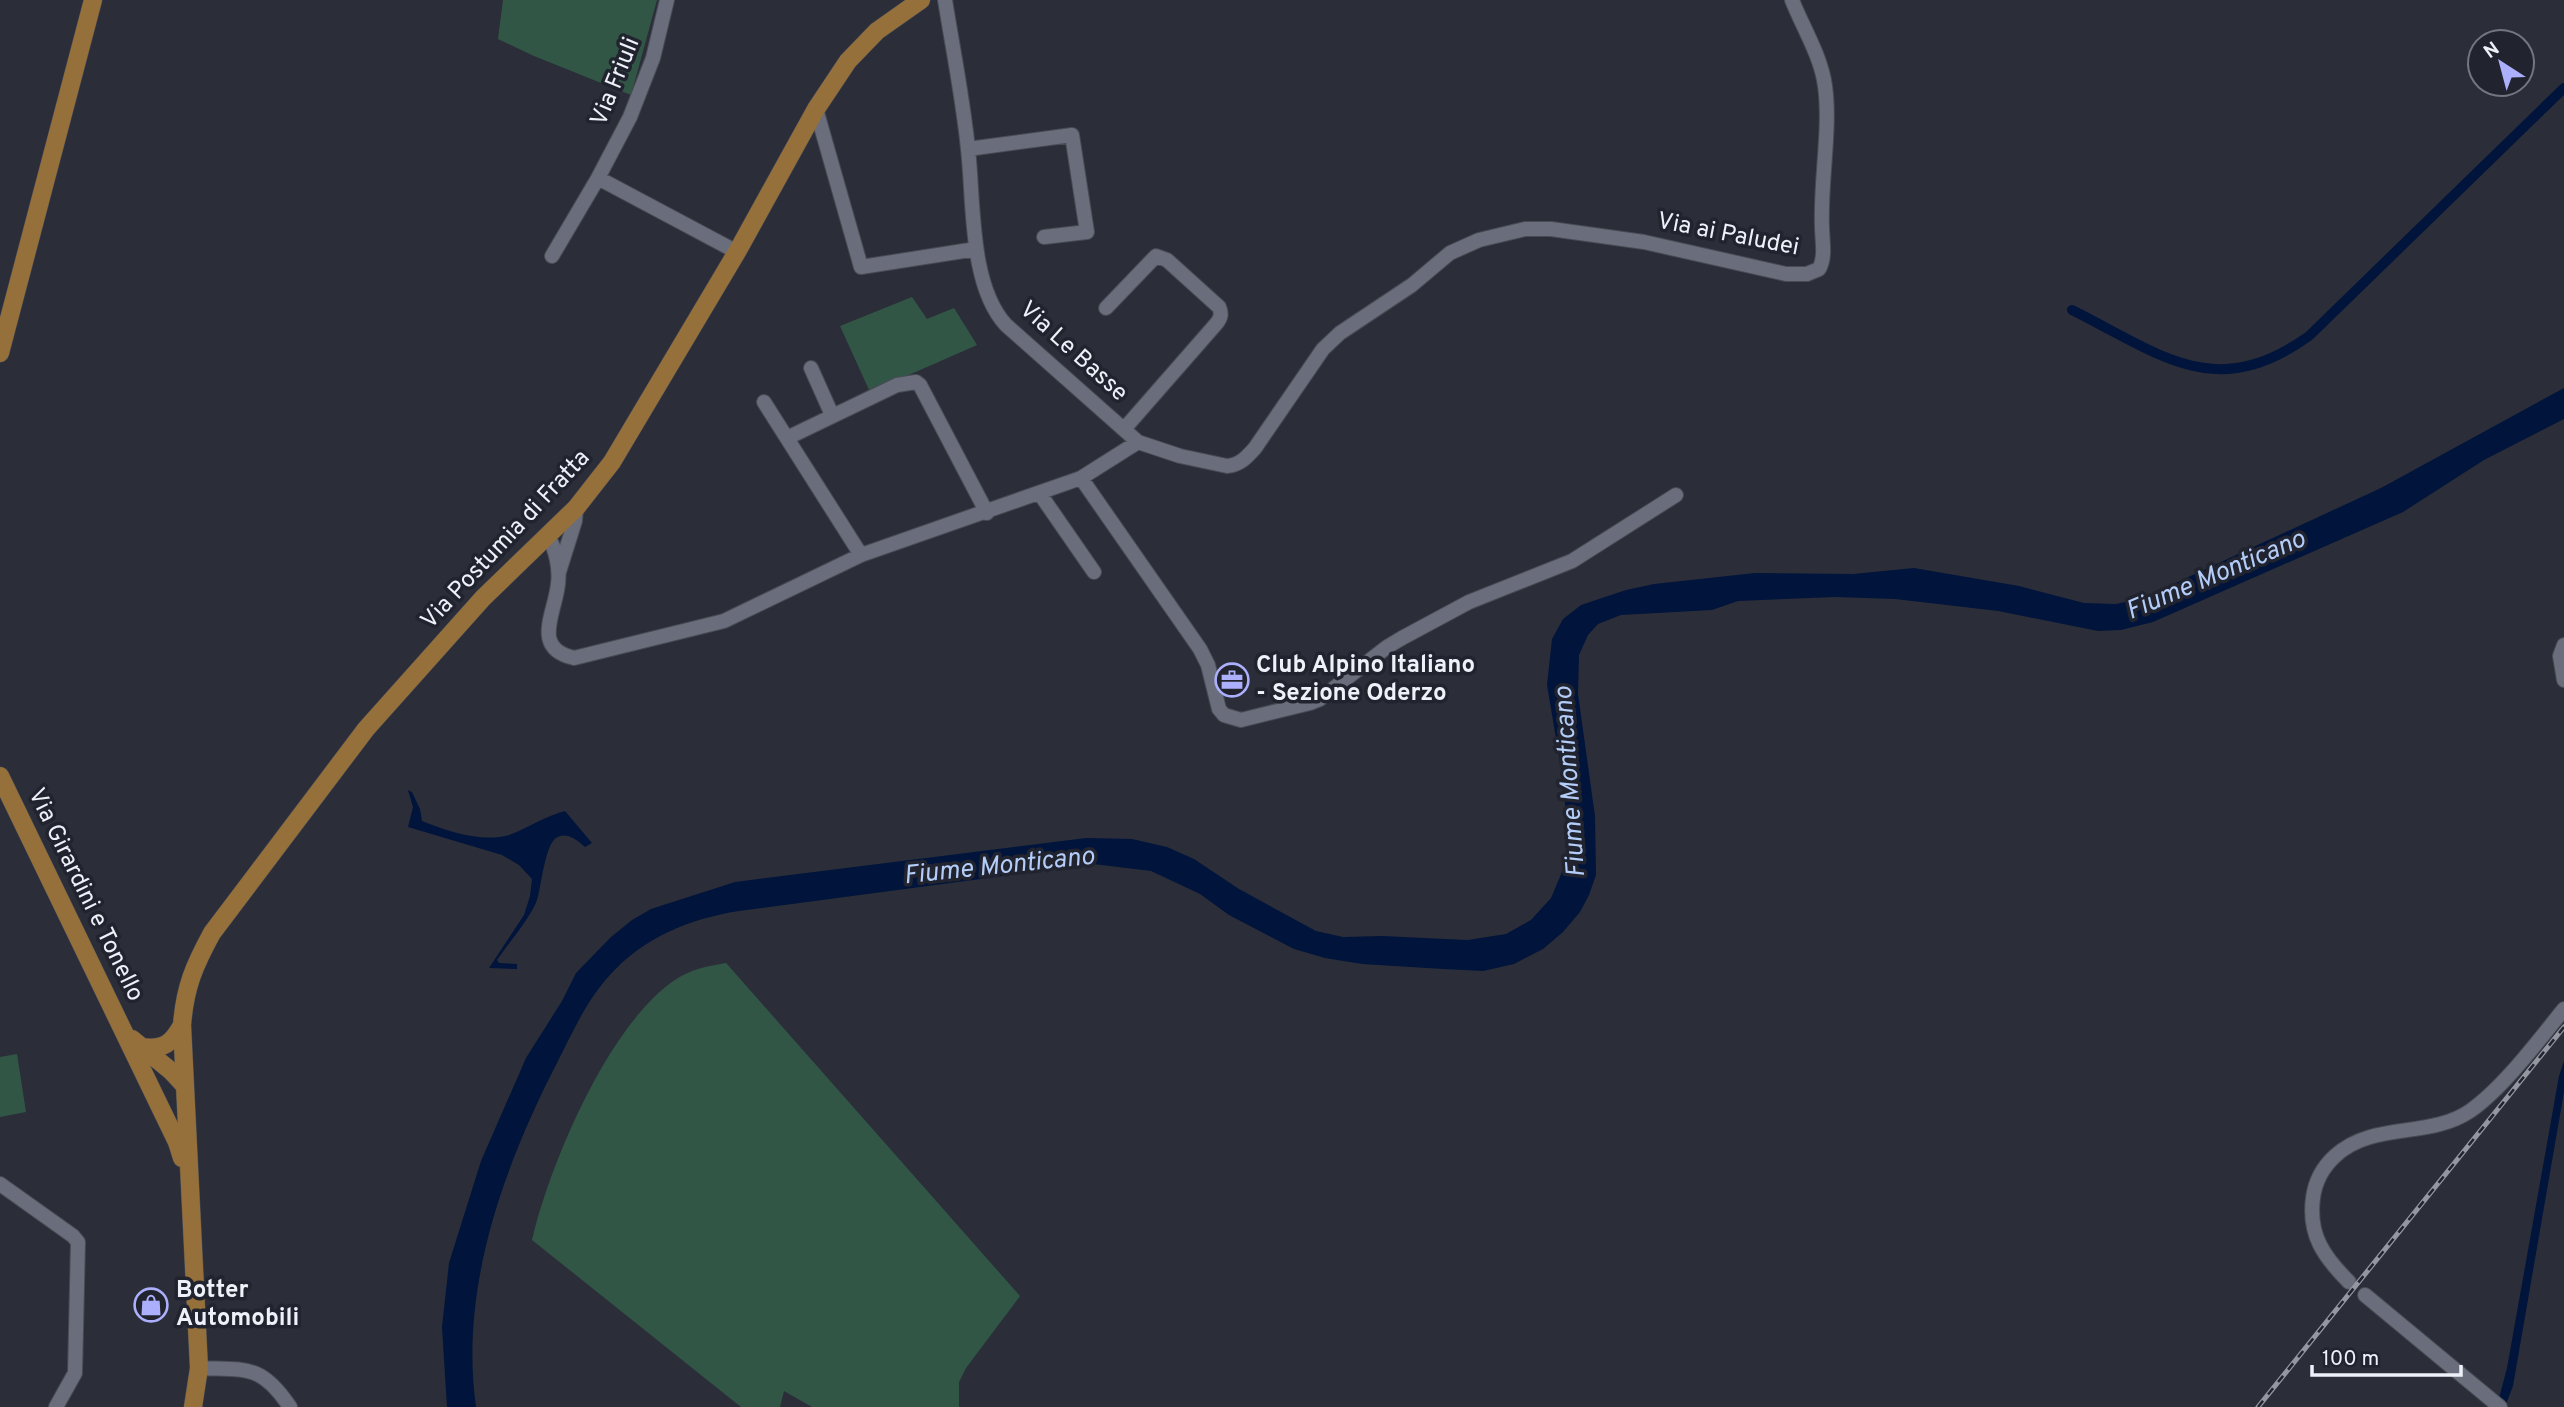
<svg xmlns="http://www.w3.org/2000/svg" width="2564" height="1407" font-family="Overpass,sans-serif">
<rect width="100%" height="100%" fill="#2b2e39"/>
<!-- green -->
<path fill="#325646" d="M503,0H657L631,95L534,56L498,39Z
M912,297L927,319L954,308L977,345L870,392L840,326Z
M726,963L1020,1296L966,1368L959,1382V1407H812L784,1391L780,1407H741L532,1240C550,1163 609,1024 675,980C691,969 708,966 726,963Z
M17,1054L26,1112L0,1117V1057Z"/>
<!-- water -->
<path fill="#01143b" d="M2564,388V419L2484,460L2403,512L2153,622L2121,630L2098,631L1998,611L1895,599L1835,597L1738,601L1712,610L1621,615L1598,624L1588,635L1579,655L1578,694L1595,816L1596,875L1589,895L1580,912L1563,932L1543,949L1514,964L1483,971L1443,969L1362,964L1325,958L1294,949L1229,915L1200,894L1151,871L1093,864L739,911C689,919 644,937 609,976C588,999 574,1029 560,1057C505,1163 459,1286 476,1407H447L442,1327L449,1263L481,1161L526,1058L562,1001L576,973L611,937L632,920L651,909L735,882L1086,838L1132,839L1167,847L1194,859L1239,889L1316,931L1343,937L1382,936L1468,940L1506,934L1531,920L1551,898L1570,853L1562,774L1547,685L1552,639L1563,619L1581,605L1626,590L1654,584L1755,573L1853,574L1914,568L2019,586L2084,603L2116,604L2143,598L2381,488Z
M408,790L412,792L420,809L422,821C447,831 482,843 509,835C528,828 545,816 565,811L592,843L585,847C577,840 566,831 556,838C545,845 541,888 537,900C531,917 508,944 497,960L499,963L517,964V969L489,968L524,915L530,896L532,879L519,865L502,855L408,827L413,807Z
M2564,1061V1092L2513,1386L2505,1407L2498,1402L2507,1368L2559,1076Z"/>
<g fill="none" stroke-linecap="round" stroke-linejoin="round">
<!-- canal -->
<path stroke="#01143b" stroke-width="10" d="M2072,310C2162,355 2215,403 2309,336L2564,88"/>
<defs>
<path id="minor" d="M667,0L653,58L630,117L598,178L737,252
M945,0C953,50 963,99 968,149C974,201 969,285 1006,325L1138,442L1180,456L1227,466C1240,465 1247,457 1255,448L1323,349L1340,333L1412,285L1450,253L1479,240L1525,229H1551L1644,242L1786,274H1807L1819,269C1826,257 1822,240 1822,227C1820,182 1831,129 1825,86C1821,56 1803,28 1792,0
M816,109L861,267L976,249
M968,149L1072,135L1087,232L1044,237
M552,256L598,178
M1106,308L1156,256L1167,260L1219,307C1222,314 1221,318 1216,324L1125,428
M811,368L832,415
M764,402L861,555
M787,438L897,385L916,382L920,385L987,513
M1081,478L1200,649L1208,665L1219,709L1224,715L1241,720L1310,703L1320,699L1387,647L1402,638L1469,602L1572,561L1676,495
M1040,494L1094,572
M548,536C556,550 560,568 558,584C555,614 531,648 574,658L724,621L861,555L1081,478L1138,442
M559,572L575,521L576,508
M2564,645L2560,656L2564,680
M0,1184L73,1236L78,1242L75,1373L56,1407
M2349,1282C2324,1257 2308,1235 2313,1198C2315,1182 2323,1167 2335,1156C2373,1121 2429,1139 2470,1111C2503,1088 2538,1041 2564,1009
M2365,1295L2500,1407
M199,1368C247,1370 261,1364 290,1407"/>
<path id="major" d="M0,353L93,0
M0,776L177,1142L182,1158
M132,1039L171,1071L184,1085
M142,1047C164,1050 172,1043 182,1025
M193,1407L199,1368L182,1025C185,987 194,966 212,933L366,729L483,598L576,508L612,462L737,252L816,109L848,61L877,31L921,0"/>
</defs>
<!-- minor casing -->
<use href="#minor" stroke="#484b54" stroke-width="16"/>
<!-- major casing -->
<use href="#major" stroke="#484b54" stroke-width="19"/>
<!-- minor -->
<use href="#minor" stroke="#6a6d7b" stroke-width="14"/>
<!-- major -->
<use href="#major" stroke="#96703a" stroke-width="18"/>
<defs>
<path id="rail" d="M2258,1407L2564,1027"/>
</defs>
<!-- rail casing -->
<use href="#rail" stroke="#9496a0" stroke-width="5"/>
<!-- rail -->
<use href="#rail" stroke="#21242f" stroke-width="2.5" stroke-dasharray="8" stroke-linecap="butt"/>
</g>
<!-- icons -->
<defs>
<symbol id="office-ring" viewBox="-11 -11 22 22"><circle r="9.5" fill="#21242f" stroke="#acaffb" stroke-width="1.5"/><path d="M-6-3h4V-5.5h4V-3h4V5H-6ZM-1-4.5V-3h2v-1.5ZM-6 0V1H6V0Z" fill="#acaffb"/></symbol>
<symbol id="shop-ring" viewBox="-11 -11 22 22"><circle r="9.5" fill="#21242f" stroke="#acaffb" stroke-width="1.5"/><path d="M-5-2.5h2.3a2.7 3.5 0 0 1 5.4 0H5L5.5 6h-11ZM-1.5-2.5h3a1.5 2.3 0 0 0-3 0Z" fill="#acaffb"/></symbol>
</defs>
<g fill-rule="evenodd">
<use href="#office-ring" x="1213" y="661" width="38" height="38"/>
<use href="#shop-ring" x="132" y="1286" width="38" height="38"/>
</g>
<g text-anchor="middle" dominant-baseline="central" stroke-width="7" stroke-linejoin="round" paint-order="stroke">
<!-- street labels -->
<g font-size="24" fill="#eff1f9" stroke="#21242f">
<text transform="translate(616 82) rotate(-68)">Via Friuli</text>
<text transform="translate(1728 235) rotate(11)">Via ai Paludei</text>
<text transform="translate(1073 352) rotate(42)">Via Le Basse</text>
<text transform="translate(506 540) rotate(-47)">Via Postumia di Fratta</text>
<text transform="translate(85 895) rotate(64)">Via Girardini e Tonello</text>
</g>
<!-- poi labels -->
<g font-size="24" font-weight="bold" fill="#eff1f9" stroke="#21242f" text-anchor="start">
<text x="1256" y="666">Club Alpino Italiano<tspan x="1256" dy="28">- Sezione Oderzo</tspan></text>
<text x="176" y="1291">Botter<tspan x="176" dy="28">Automobili</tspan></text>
</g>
<!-- water labels -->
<g font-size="26" font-style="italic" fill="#b3cdf8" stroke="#21242f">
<text transform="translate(2216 576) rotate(-23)">Fiume Monticano</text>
<text transform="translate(1571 782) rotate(-94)">Fiume Monticano</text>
<text transform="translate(999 867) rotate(-6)">Fiume Monticano</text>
</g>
</g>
<!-- north arrow -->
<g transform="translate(2501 63) rotate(324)"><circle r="33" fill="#21242f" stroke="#737680" stroke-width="2"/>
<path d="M0-5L12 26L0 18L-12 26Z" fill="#acaffb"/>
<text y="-10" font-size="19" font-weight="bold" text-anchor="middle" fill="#eff1f9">N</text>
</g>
<!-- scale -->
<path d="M2312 1365v10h149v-10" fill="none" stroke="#eff1f9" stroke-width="3.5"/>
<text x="2322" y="1365" font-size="21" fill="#eff1f9" stroke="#21242f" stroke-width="5" paint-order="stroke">100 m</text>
</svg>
